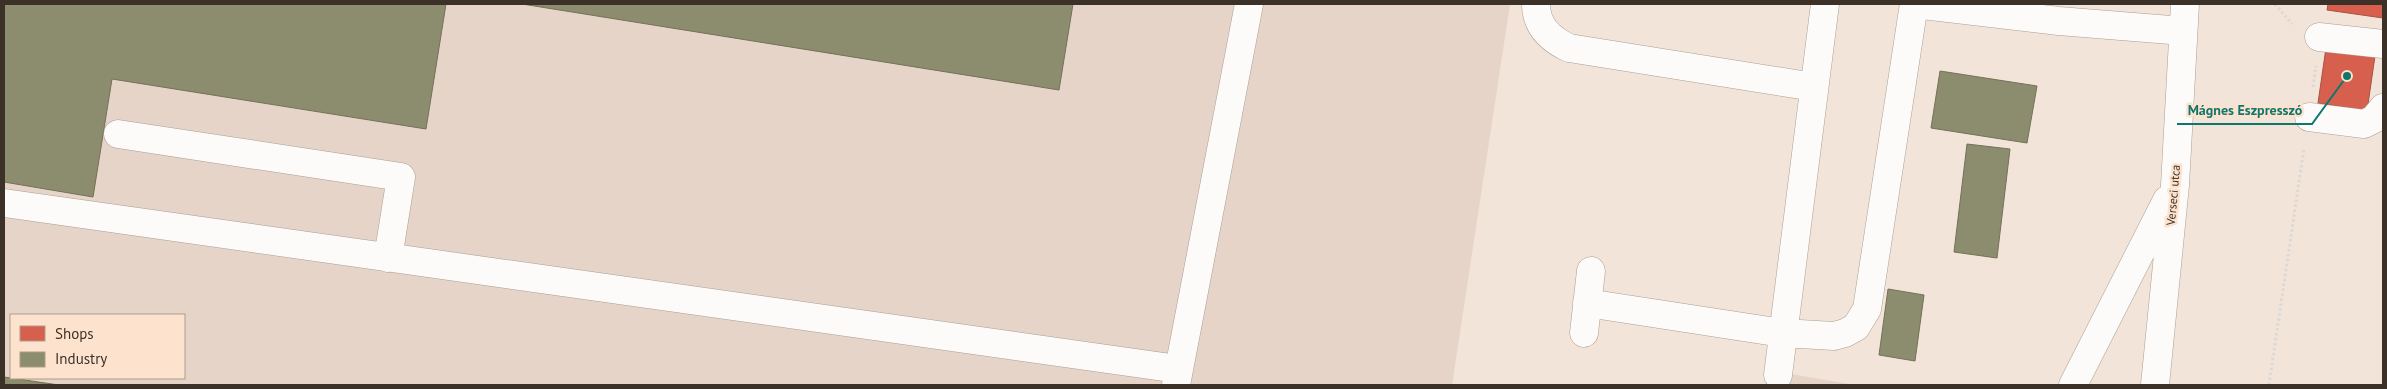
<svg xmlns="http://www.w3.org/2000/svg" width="2387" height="389" font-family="'PT Sans',sans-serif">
<rect width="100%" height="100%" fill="#f2e4d8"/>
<!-- industrial -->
<path fill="#e5d4c7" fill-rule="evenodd" d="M4,4H1510L1452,385H4ZM11,315H184V378H11Z
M1773,371L1855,385H1771Z"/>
<!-- shops -->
<path fill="#d6604d" stroke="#a85242" d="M2328,4H2383V18L2327,10Z
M2327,41L2376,49L2367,111L2318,103Z"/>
<!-- industry -->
<path fill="#8c8c6e" stroke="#747159" d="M4,4H446L426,129L112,79L93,197L4,182Z
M522,4H1073L1059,90Z
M1940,71L2037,86L2027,143L1931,128Z
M1967,144L2010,149L1997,258L1954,252Z
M1888,289L1924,295L1915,361L1879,355Z
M4,377L59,385H4Z"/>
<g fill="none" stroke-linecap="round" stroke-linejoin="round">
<defs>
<path id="minor" d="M1536,4C1536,26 1550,39 1569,48L1814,87
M1914,4L2059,21L2183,31
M2319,37L2383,44
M2309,117L2364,124L2374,119L2383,108
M118,134L401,177L388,258
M4,203L1178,369
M1587,303L1782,333L1834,336L1845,333L1856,327L1867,309L1914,4
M1584,333L1591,271
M1778,375L1825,4
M1176,385L1249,4
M2073,385L2167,200
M2155,385L2175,185L2185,4"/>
</defs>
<!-- minor casing -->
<use href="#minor" stroke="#a99f95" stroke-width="29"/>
<!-- path -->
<path stroke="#dcd8d5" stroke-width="3" stroke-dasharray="2.5 2.5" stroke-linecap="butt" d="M2275,4L2292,24
M2313,87L2316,66
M2269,385L2304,148"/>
<!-- minor -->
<use href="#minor" stroke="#fdfbf9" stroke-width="28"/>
</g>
<g text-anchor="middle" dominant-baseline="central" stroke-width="5" stroke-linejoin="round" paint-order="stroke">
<!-- street labels -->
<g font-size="12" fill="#3b3129" stroke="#fde3cd">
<text transform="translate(2173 195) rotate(-85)">Verseci utca</text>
</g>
</g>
<!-- callouts -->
<path fill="none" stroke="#0f766e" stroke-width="2" d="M2347 76L2312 124H2177"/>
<circle fill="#0f766e" stroke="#fde3cd" stroke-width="2" cx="2347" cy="76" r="5"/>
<g font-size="14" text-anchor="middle" font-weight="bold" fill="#0f766e" stroke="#fde3cd" stroke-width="5" stroke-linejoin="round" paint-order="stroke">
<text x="2245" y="115">Mágnes Eszpresszó</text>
</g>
<!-- border -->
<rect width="2387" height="389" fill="none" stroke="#3b3129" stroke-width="10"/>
<!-- legend -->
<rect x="10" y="314" width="175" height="65" fill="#fde3cd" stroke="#af9c8b"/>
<rect x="20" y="326" width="25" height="15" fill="#d6604d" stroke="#af9c8b"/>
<text x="55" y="339" font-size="15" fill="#3b3129">Shops</text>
<rect x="20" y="352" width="25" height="15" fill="#8c8c6e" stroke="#af9c8b"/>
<text x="55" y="364" font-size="15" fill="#3b3129">Industry</text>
</svg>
